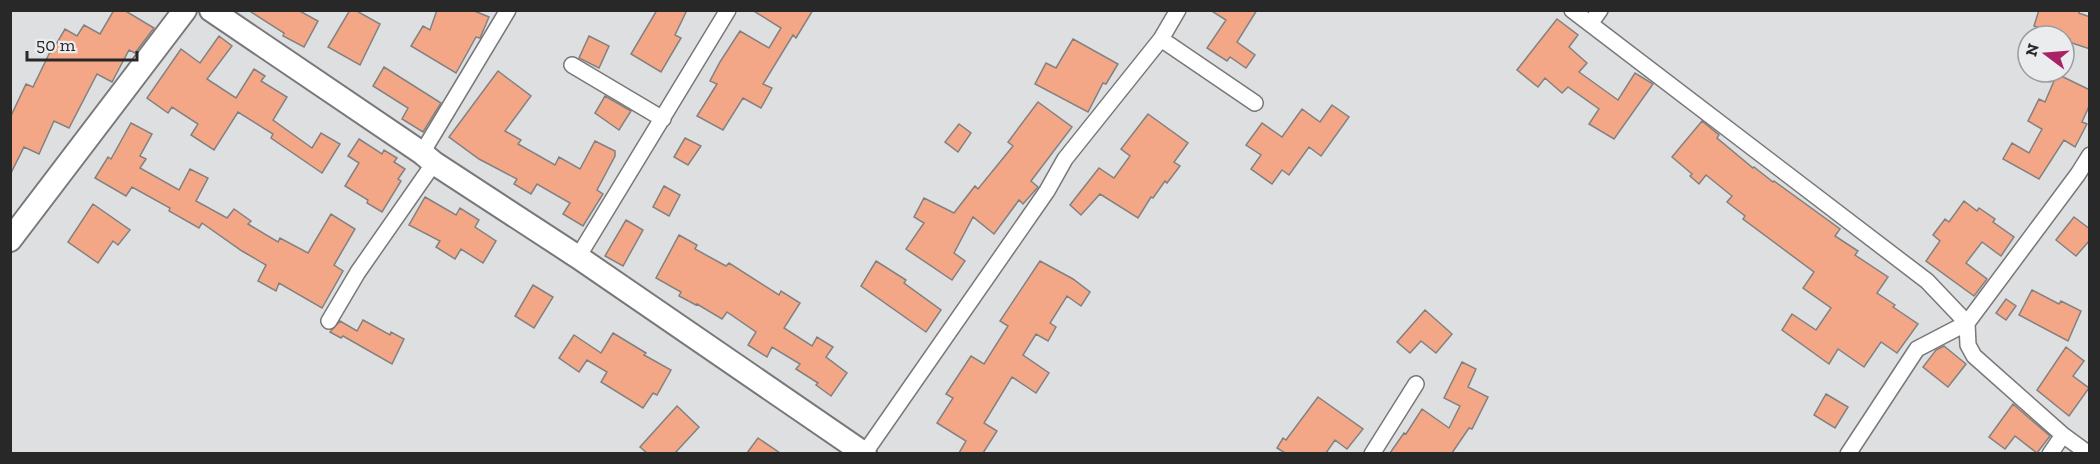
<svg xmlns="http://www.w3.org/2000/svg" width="2100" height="464" font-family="'Zilla Slab',serif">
<rect width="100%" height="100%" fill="#dedfe0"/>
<!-- building -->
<path fill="#f4a787" stroke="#838180" stroke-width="1.5" d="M114,10H124L154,28L135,53L129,50L112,82L97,74L69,128L54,121L39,154L24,147L10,175V118L26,84L33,87L50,52L51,53L65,29L77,36L84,25L100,34Z
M248,10H298L318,21L304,47L283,36L284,33Z
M350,10H355L380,24L360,65L328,47Z
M437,10H472L489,17L480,38L476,37L456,73L411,46L423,26L430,30Z
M657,10H687L675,35L681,38L661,72L631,54Z
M752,10H813L796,38L793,35L763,84L772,88L761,108L743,98L723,130L697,116L717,84L710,81L720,62L740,31L769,48L781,28Z
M1210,10H1257L1237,42L1255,55L1246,68L1230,57L1227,61L1207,48L1226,20Z
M2039,10H2080L2079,13L2090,17V49L2069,42L2070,39L2064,36L2034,26Z
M1557,19L1578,35L1569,47L1587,63L1579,72L1618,100L1635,73L1653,84L1614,139L1589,124L1599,109L1568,87L1562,93L1545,78L1538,87L1517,70Z
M219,36L232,46L207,79L236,98L254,69L265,76L261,81L287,97L273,120L312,148L321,133L340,144L322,173L271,138L273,134L238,112L214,150L191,135L198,124L172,107L168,113L147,98L181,49L200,63Z
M589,36L609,46L599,68L579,58Z
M1073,39L1118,64L1106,84L1103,83L1088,112L1035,84L1046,63L1056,68Z
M384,67L441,103L423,132L402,119L408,108L373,86Z
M498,71L531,96L505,131L521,140L518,144L555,165L559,157L580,169L595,141L615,151V156L597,190L603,194L583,226L563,214L570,203L537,184L531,194L514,184L517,179L479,159L449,137Z
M2057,74L2090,90V104L2082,122L2087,124L2075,147L2064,140L2039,179L2003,159L2012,143L2029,153L2042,129L2028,121L2039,99L2045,102Z
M605,96L631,111L619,130L595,113Z
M1038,102L1072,127L1031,181L1038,187L1023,204L1019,200L994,234L973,217L954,253L965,261L952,280L906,249L924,223L914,217L924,198L954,213L975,186L978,189L1013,146L1008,142Z
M1332,105L1349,117L1321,156L1309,147L1289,175L1282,170L1272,184L1251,169L1261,155L1246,145L1262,123L1282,137L1302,109L1320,122Z
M1148,114L1188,143L1174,162L1180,166L1167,183L1165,181L1153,198L1151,197L1138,218L1100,194L1081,215L1070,205L1099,168L1114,178L1130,156L1121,149Z
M1702,121L1719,135L1717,138L1753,168L1754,167L1773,182L1774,181L1840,229L1835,236L1858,251L1855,255L1888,277L1877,293L1895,305L1893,307L1918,324L1897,353L1881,342L1864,367L1838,349L1829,364L1782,330L1792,314L1816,330L1831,308L1803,288L1814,272L1743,219L1745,216L1727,202L1732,196L1706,175L1699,184L1690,176L1692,174L1672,157Z
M131,123L152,134L140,156L146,159L140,168L179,190L190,169L208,178L196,201L227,218L234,209L251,221L248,224L278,242L280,238L308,253L331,214L355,229L334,265L343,271L322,308L279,283L276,291L258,281L266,265L242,251L202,223L199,228L169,211L170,208L132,187L126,196L95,178L108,157L111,159Z
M959,124L971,133L958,152L945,142Z
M685,138L701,146L688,165L674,157Z
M359,139L382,154L384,150L397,158L394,162L405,169L398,179L401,181L382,212L367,203L368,200L345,186L359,163L348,156Z
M664,186L680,195L669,216L653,207Z
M425,197L456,215L460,208L479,220L475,227L496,241L483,263L461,249L455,259L436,247L440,241L409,225Z
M1964,201L1977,211L1979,208L1995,219L1993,222L2014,237L2001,256L1982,242L1966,263L1987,279L1974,296L1926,261L1940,241L1933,235L1945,219L1949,222Z
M93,204L130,230L118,245L113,241L98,263L68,242Z
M2074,217L2090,229V240L2076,256L2056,240Z
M626,220L643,230L623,266L605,256Z
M679,235L697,245L695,249L726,266L729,263L779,295L781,291L800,303L784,328L812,346L817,337L833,347L826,357L847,373L831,396L816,385L818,383L796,369L800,364L772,347L767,357L748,345L756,332L727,312L722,319L697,304L696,305L679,296L681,292L656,278Z
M876,261L906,280L904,283L941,310L926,332L861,286Z
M1040,261L1073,279L1090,292L1081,306L1067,296L1050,323L1056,327L1048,341L1036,334L1023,355L1049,373L1036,393L1012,377L984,423L997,431L983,453H959L966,441L937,423L953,398L946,394L971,356L984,364L1008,326L1000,321Z
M533,285L553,297L534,328L515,316Z
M2032,290L2059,304L2061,301L2081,311L2068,341L2019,315Z
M2006,299L2016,306L2006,320L1996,313Z
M1425,310L1452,334L1436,353L1421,341L1410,353L1397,342Z
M363,320L390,335L391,332L404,339L392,364L343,336L341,338L330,332L340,321L357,331Z
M613,333L646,353L644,355L671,370L657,395L653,393L643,408L601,382L607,372L587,360L579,372L559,358L574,335L601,353Z
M1944,346L1966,364L1948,387L1923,367L1936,350Z
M2066,347L2084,361L2073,376L2089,388L2069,416L2037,390Z
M1462,362L1476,369L1468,387L1488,397L1472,429L1469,428L1452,453H1390L1404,433L1406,434L1422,409L1449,428L1460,406L1444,398Z
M1826,394L1848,407L1835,428L1814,415Z
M1318,397L1363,429L1347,449L1335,440L1326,453H1285L1277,448L1283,438L1286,440Z
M2013,404L2050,436L2037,453L2015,436L2005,449L1989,437Z
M677,406L699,427L675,453H647L640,447Z
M758,438L780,453H747Z"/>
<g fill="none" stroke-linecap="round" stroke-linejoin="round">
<defs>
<path id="street" d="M1572,10L1927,281L1967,323L1968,345L1974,356L2063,435L2089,454
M1590,24L1600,10
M1161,39L1255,103
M572,65L663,119
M422,153L508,10
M578,257L728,10
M329,321L358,272L434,163
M864,454L1047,191L1065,159L1161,39L1178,10
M1372,454L1416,384
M1848,454L1917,349L1967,323L2078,174L2090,155
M2050,454L2063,435"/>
<path id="secondary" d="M211,10L422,153L434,163L578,257L865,454
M10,240L185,10"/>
</defs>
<!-- street casing -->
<use href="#street" stroke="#78787a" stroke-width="18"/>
<!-- secondary casing -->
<use href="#secondary" stroke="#78787a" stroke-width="26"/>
<!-- street -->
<use href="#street" stroke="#fff" stroke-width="15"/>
<!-- secondary -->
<use href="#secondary" stroke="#fff" stroke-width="22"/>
</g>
<!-- border -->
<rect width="2100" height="464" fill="none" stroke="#282829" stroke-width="24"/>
<!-- north arrow -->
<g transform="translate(2046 54) rotate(286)"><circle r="28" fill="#ebecee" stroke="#9d9e9f" stroke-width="1.5"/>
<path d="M0-4.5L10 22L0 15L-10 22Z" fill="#a92167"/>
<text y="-9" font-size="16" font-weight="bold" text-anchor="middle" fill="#282829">N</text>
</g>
<!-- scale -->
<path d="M27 51v9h110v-9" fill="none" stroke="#282829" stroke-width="3"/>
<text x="36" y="51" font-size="18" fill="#282829" stroke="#ebecee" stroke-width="4.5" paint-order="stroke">50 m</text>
</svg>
